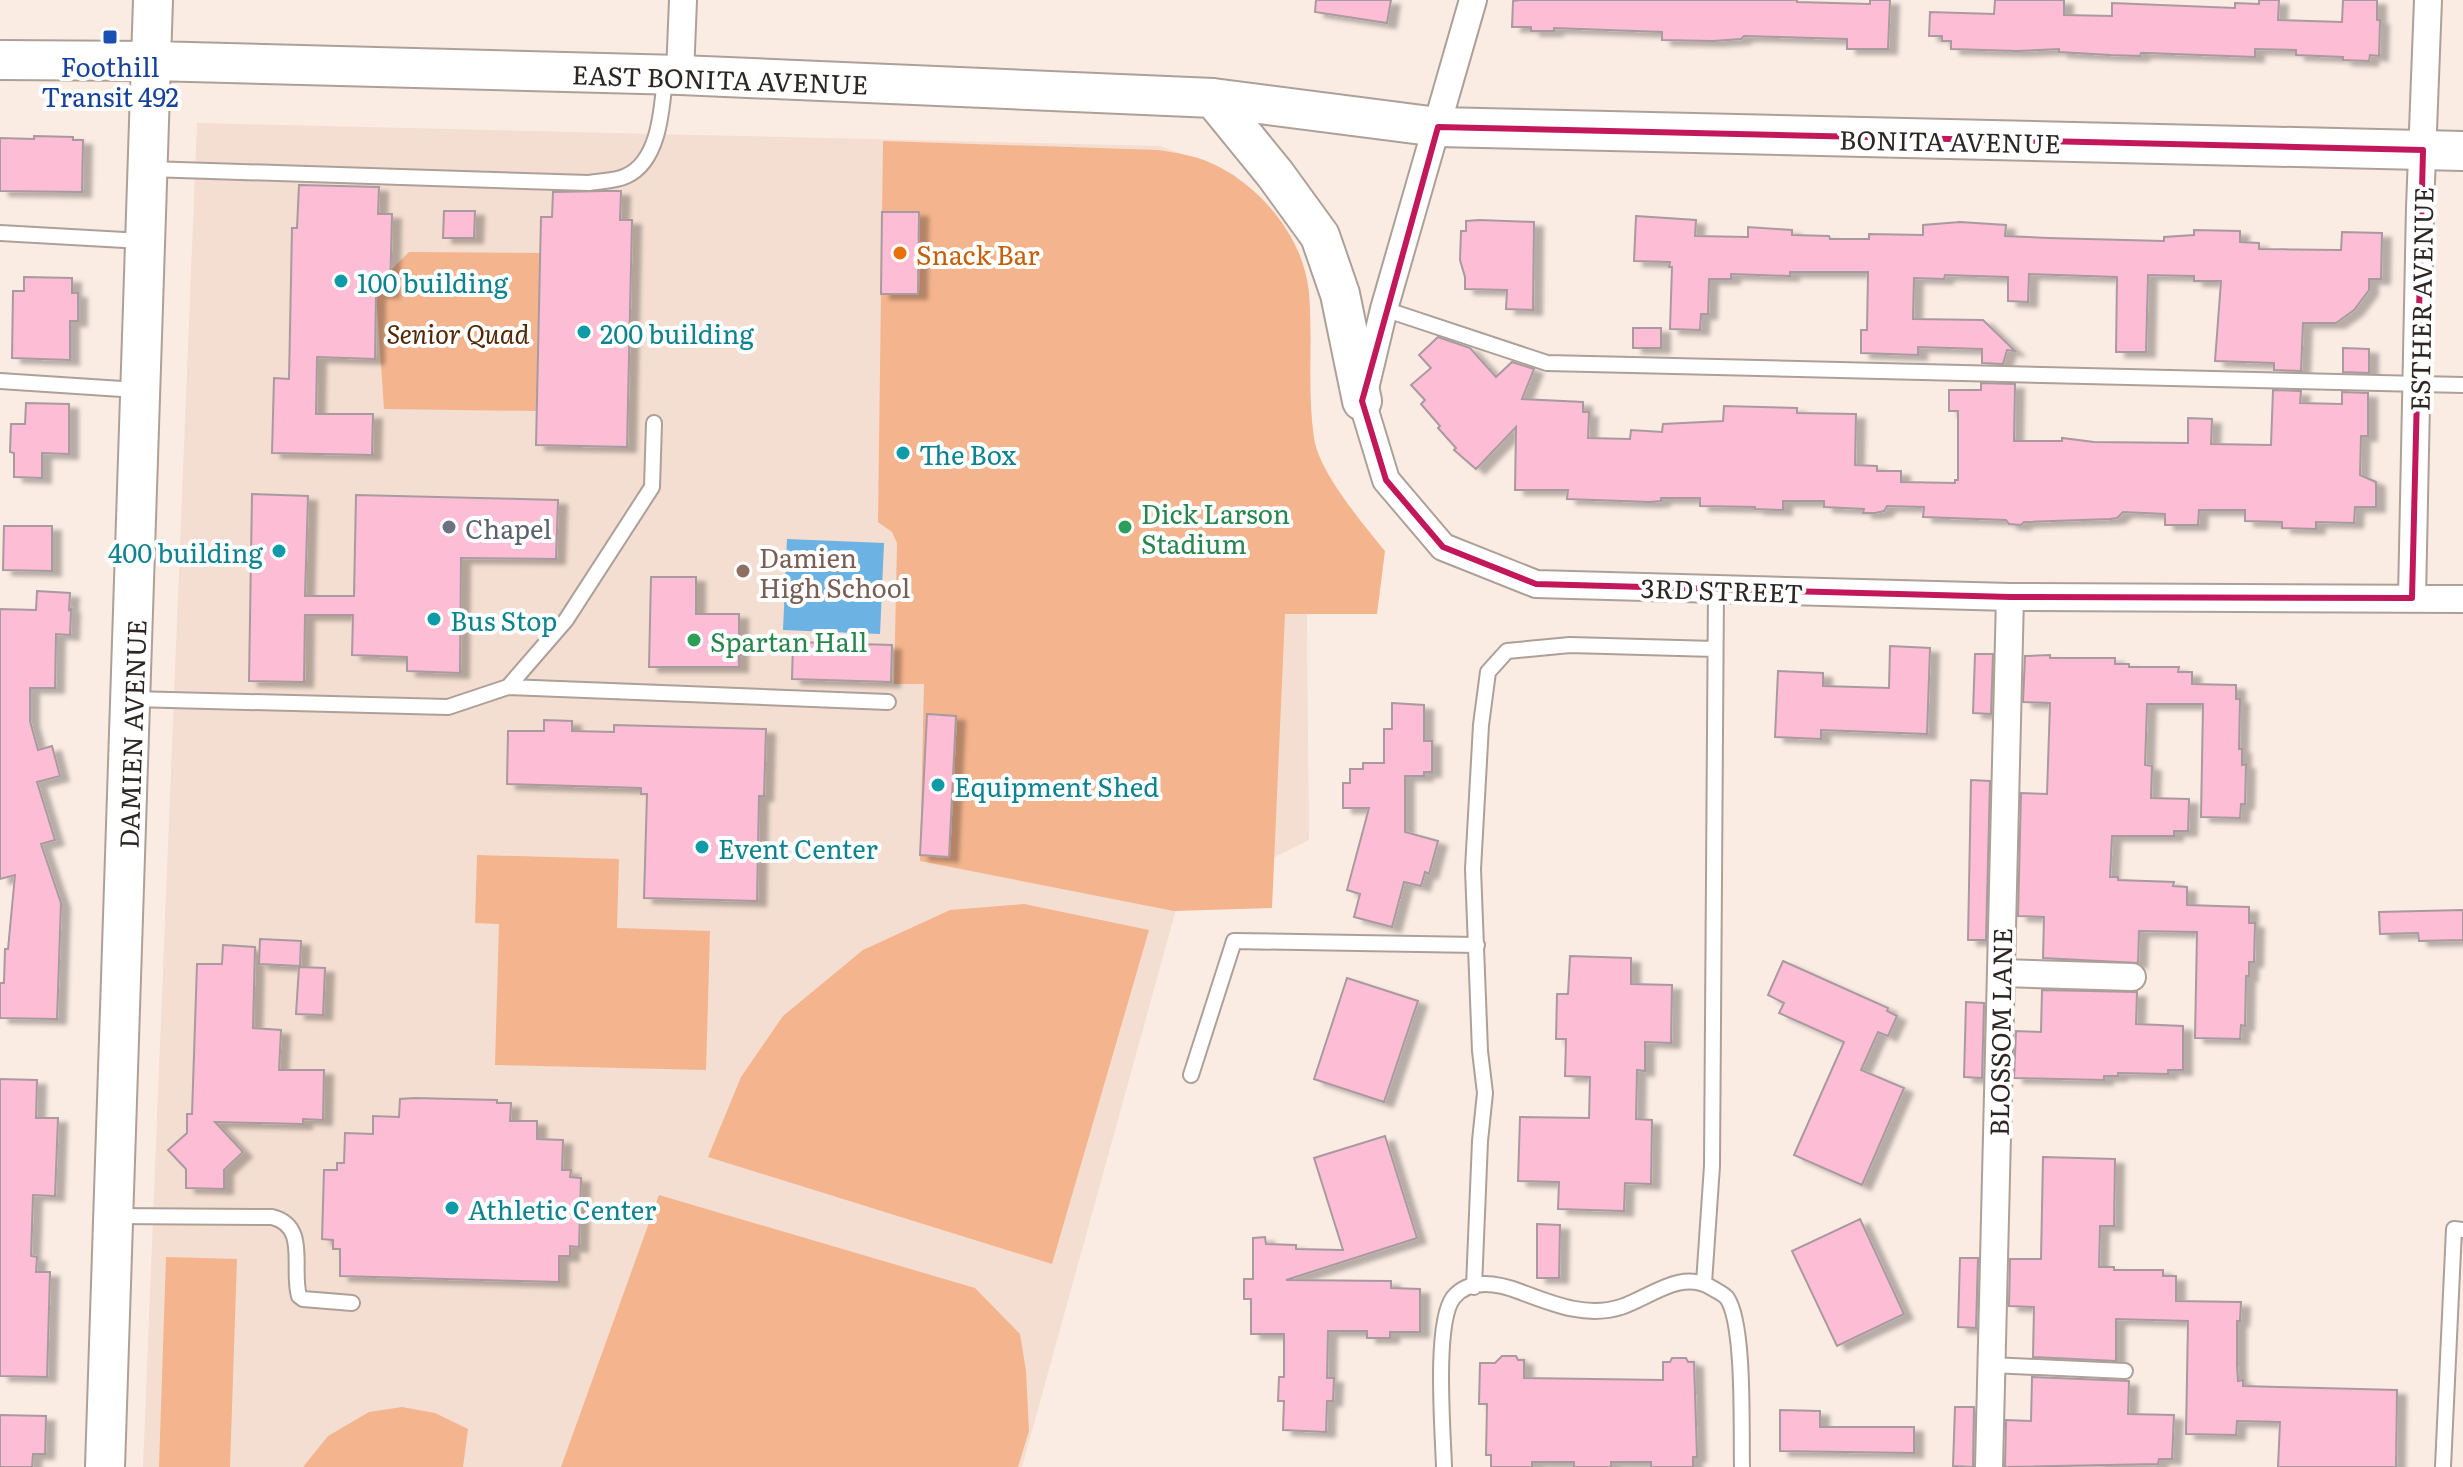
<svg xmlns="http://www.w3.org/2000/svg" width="2463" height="1467" font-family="Literata,serif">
<defs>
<filter id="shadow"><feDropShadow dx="9" dy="5" stdDeviation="2" flood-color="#0004"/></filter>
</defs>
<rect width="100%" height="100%" fill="#faece3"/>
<!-- built -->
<path fill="#f4ded1" d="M197,123L1160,146L1234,174L1287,242L1304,303L1309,840L1177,906L1022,1467H143Z"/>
<!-- green -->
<path fill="#f4b48d" d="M883,141L1158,150C1176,153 1194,155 1211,163C1260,185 1304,237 1309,293C1313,341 1307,391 1314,438C1319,472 1363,524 1385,551L1377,614H1285L1272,908L1174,911L920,861L924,684H894L897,543L892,532L878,522Z
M409,252L541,253L537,411L384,409L376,293L391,270Z
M477,855L619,859L617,928L710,931L706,1070L495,1065L499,924L475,923Z
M1024,904L1149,930L1052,1264L708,1157L741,1077L783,1016L863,950L950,910Z
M659,1195L975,1288L1020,1334L1026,1371L1029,1431L1018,1467H561Z
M166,1257L237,1259L230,1467H159Z
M402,1407L435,1413L468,1429L463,1467H303L328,1436L369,1412Z"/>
<!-- water -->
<path fill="#6cb2e2" d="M787,539L884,543L880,634L783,630Z"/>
<!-- building -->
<path fill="#fdbdd5" stroke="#a99a9f" stroke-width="2" filter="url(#shadow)" d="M1316,0H1391L1387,23L1315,12Z
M1520,0H1797V2L1870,4V0H1890L1888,49H1847V39L1744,36L1741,39L1713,41L1662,40V32L1554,28V31H1531V27H1512L1513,1Z
M1995,0H2064V15L2112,16V3L2235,8V3L2259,4V0H2279L2278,20L2342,22L2343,0H2377V20H2380L2379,56L2370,55L2369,61L2343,60V57L2296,55V50L2255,49V57L2147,53H2141L2140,56L2110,55L2059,52V49L2018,51L1951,49V41H1942V36H1929L1930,12L1994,14Z
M34,136L73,137V140H83L82,192L0,191V138L34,139Z
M299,185L379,187L378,214H392L390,293H376L375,359L317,357L316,414H373L372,455L272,453L274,378L289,379L292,228H297Z
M605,191H621L620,220H632L627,447L536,445L541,217H552L553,192Z
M444,211H475L474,238H443Z
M882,212H919L918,294H881Z
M1636,216L1696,220L1695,236L1748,237V227L1792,230V235L1829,236L1830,239H1869V234L1923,235V225L1960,222L2006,225L2005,236L2048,238L2164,241V237L2194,235V230L2240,231V242L2259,243V249L2341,250L2342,232L2382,233L2381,279H2369V290L2354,310L2336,323H2303L2301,371L2274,370V363L2215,361L2221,281H2194V276L2148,275L2146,352H2116L2117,277L2029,274L2028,302L2008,301V277L1945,275L1944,279L1914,278L1913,319L1983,320L2015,351L2007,350L2003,364L1982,363V349L1918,347V355L1861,353V330H1867L1868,272H1790V276L1731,274V279H1709L1708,314H1701L1700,330L1670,329L1672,267H1669L1670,262L1634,261Z
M1479,220L1534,222L1533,310L1506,309L1507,290L1465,289V277L1460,260L1461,231H1466V221Z
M24,277L72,278V293H78V321H70V360L12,358L13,291H24Z
M1633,328H1661V348H1633Z
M1438,337L1470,348L1496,377L1512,362L1534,369L1522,399L1583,402V412H1589L1588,438L1630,439L1631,430L1662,432L1663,424L1723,421L1724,406L1797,408V413L1856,414L1855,465L1877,466V471H1901V482L1955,483V480H1958V411H1949V390H1981V383L2015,384L2014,441H2062V438L2094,442L2188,443V418L2212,419L2211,444L2271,445L2273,390L2301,391L2300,403L2342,404V392L2368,393V436H2361L2360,475L2376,482V507H2355L2354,523L2316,522V529L2282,528V522L2245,521V510H2199L2198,525H2165V514L2123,512L2117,518L2110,519L2024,522L2021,525L2009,524L2006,520L1923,517L1924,507L1887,506L1884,511L1875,513H1863L1864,509L1824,507V501H1783V510L1755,509V507L1700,506V498H1661V501L1650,502L1567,499L1568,490H1515L1516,427L1476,469L1454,450L1456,448L1438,428L1440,426L1421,404L1425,400L1411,385L1431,368L1419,355Z
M2343,348L2369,349V373L2343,372Z
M26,403L69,404V454L42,453V478L14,477V453L10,452L11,424H25Z
M252,494L308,496L305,596H354L356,495L558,500L556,559L461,558L460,673L407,671V657L352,655L353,615H305L304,682L249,681Z
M4,526H52V571L3,570Z
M651,577H696V614H739V667H649Z
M37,591L70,593L69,610L71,609L70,635L56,634L55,688H30V721L38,750L52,746L60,776L37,782L55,840L41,844L61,903L57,1019L0,1018V983H4L5,949H8L15,875L0,879V609L36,610Z
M793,642L892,645L891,682L792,679Z
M1890,646L1930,648L1927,734L1821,730V739L1775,737L1778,671L1823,673V686L1889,688Z
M1975,654H1993L1991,714L1973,713Z
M2050,655V658H2115V664H2129V667H2179L2178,672H2192V684L2236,685V699H2240L2239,749H2242V765L2246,764L2245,804H2241L2240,818L2201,817L2203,704H2147L2145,765L2152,766L2151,798L2189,799L2188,831H2174V836H2112L2110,877H2118V880L2174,882L2173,886L2187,887V905L2249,907V923H2255L2254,962H2249V976H2246L2245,1026L2241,1025L2240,1039L2195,1038L2197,932L2139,931L2138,963L2043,958L2044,917L2018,916L2021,793L2047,794L2050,703L2023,702L2025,656Z
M1392,703L1424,705V741H1432V772H1424V776H1405V832L1438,841L1429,874L1425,872L1421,886L1404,882L1392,927L1354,917L1360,894L1347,890L1369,808H1343V783H1350V769H1363V763H1384V729H1392Z
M927,714L956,716L949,857L920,855Z
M544,720L572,721V731L614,732V725L766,729L764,796H759L757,901L644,898L647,794H641V788L507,784L508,731H544Z
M1971,780L1990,781L1986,940H1968Z
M2463,910V940L2419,941L2418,933L2380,934L2379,912Z
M260,939L301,941L300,966L259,964Z
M223,945L255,947L253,1028L281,1030L279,1070H324L323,1120L303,1119V1124L215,1122L243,1152L224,1170V1189L186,1188V1169L168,1150L187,1133V1114H192L197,964H222Z
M1570,956L1631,958V984L1672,985L1671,1043L1645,1042V1071L1637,1070L1636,1119L1652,1120L1651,1184L1625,1183L1624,1211L1558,1209L1559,1182L1518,1181L1520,1117L1589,1118L1590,1077L1565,1076L1566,1039H1556L1557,994H1568Z
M1783,961L1888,1008L1887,1011L1897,1016L1888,1036L1878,1032L1861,1070L1904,1088L1862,1185L1794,1155L1844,1042L1779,1013L1784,1003L1768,995Z
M299,967L325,968L323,1015L296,1014Z
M1347,978L1418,1001L1384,1102L1314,1079Z
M2042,990L2137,992L2136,1024L2183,1026V1070H2168V1074L2118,1073V1076H2104V1080L2014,1078L2016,1031L2041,1032Z
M1966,1002L1984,1003L1982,1078L1964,1077Z
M0,1079L37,1080L36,1118H58L55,1196L33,1195L31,1256L37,1257L36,1272H50L47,1377L0,1376Z
M414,1098L497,1100V1103H511L510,1121H537V1139L563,1140L562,1170H571L570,1177L581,1178L579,1247L570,1246V1256H559V1282L340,1276V1249H333V1240L322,1239L324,1170H337V1163H344L345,1133L373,1134V1116L399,1117L400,1099Z
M1385,1136L1417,1238L1286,1280L1391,1281V1288L1420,1289V1332H1390V1338H1367V1331H1328L1327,1378H1334L1333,1401H1327L1326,1432L1283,1430L1284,1401H1278L1279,1377H1284V1334H1251V1299H1244V1279H1253V1238L1265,1237L1266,1244L1296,1245V1249L1343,1250L1314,1158Z
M2043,1157L2115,1159L2114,1226H2100L2099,1267H2114V1270H2163V1276H2176V1301L2241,1302L2240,1321H2237V1366L2238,1381L2243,1380V1386L2397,1390L2396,1467H2278L2280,1422L2237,1421L2236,1435L2186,1434L2188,1321L2116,1319V1361L2033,1357L2034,1307L2009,1306L2010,1259H2041Z
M1860,1219L1904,1314L1837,1346L1792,1251Z
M1537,1224L1560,1225L1559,1278H1537Z
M1960,1258H1978L1976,1328L1958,1327Z
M1502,1356H1516L1518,1360H1524V1378L1663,1380V1362H1670L1672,1358H1686L1688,1362H1694L1697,1457H1693V1467H1651V1462H1611V1467H1574V1462H1532V1467H1491V1455H1486L1487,1404H1479L1480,1363H1495Z
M2032,1377L2129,1381L2128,1414L2174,1415L2172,1459H2159L2158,1464L2005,1467L2006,1420L2031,1421Z
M1955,1407H1974L1973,1467L1953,1466Z
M1780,1410L1820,1411V1427H1914V1453L1780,1451Z
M0,1415L46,1416L45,1454H33L32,1467H0Z"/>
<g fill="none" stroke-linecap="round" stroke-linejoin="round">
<defs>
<path id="lane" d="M149,169L589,183C600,181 616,181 626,176C660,161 662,107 665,76
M0,233L142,241
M1384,309L1547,363L2463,385
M0,381L137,390
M508,687L566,620L652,487L654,423
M132,699L448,707L508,687L888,702
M1191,1075L1234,941L1477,945
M114,1216L272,1217C309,1226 291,1268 299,1296L303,1299L352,1303
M1704,1283L1712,1166L1716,589
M1474,1287L1480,1141L1485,1093L1480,1051L1473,869L1481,725L1488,672L1507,651L1570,645L1715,649
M1991,1365L2125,1371
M1444,1467C1443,1432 1434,1324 1453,1298C1470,1277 1500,1284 1521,1292C1553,1304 1586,1318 1621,1307C1651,1297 1681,1269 1712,1288C1717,1291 1724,1294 1727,1298C1745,1324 1741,1431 1742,1467
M2443,1467L2454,1229L2463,1230"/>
<path id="street" d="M1473,0L1384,309L1362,401L1386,480L1443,547L1536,584L2010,597L2463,599
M680,75L683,0
M2412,598L2420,208L2428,0
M2001,973L2132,977
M1989,1467L2010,597"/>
<path id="secondary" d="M0,60L152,61L680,75L1213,98L1438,127L2463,151
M1213,98L1275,174L1320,236L1340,294L1362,401
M105,1467L153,0"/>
</defs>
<!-- lane casing -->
<use href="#lane" stroke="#ada098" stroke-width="18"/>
<!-- street casing -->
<use href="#street" stroke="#ada098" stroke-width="30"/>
<!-- secondary casing -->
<use href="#secondary" stroke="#ada098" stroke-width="42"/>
<!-- lane -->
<use href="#lane" stroke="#fff" stroke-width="14"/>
<!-- street -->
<use href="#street" stroke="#fff" stroke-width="26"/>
<!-- secondary -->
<use href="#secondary" stroke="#fff" stroke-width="38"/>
</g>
<!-- marked area -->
<path fill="none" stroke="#c2185b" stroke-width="6" stroke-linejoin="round" d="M1438,127L2423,150L2412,598L2010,597L1536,584L1443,547L1386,480L1362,401Z"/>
<!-- markers -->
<rect fill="#1a4fb4" stroke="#fff" stroke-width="3" x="102" y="29" width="16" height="16" rx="4"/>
<circle fill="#e8710a" stroke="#fff" stroke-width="3" cx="900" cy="253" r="8"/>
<g fill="#0f9aa8" stroke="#fff" stroke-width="3">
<circle cx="341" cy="281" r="8"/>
<circle cx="584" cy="332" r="8"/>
<circle cx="903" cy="453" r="8"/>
<circle cx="279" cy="551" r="8"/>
<circle cx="434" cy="619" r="8"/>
<circle cx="938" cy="785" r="8"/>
<circle cx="702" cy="847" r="8"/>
<circle cx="452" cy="1208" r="8"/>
</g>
<circle fill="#6b7280" stroke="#fff" stroke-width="3" cx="449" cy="527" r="8"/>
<g fill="#2e9e5b" stroke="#fff" stroke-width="3">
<circle cx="1125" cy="527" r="8"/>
<circle cx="694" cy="640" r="8"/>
</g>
<circle fill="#8d6e63" stroke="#fff" stroke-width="3" cx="743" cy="571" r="8"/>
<g text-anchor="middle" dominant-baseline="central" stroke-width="8" stroke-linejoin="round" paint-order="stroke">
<!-- transit labels -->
<g font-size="26" fill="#164399" stroke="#fff">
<text x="110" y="65">Foothill<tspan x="110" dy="30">Transit 492</tspan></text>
</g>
<!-- street labels -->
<g font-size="26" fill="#2c2724" stroke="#fff">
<text transform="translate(720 78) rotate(2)">EAST BONITA AVENUE</text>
<text transform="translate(1950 140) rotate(1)">BONITA AVENUE</text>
<text transform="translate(2420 299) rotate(-89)">ESTHER AVENUE</text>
<text transform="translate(1722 589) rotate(2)">3RD STREET</text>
<text transform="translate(131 734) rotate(-88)">DAMIEN AVENUE</text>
<text transform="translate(1999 1032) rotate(-89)">BLOSSOM LANE</text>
</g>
<!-- food labels -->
<g font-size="26" fill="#c56008" stroke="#fff" text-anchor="start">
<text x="916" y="253">Snack Bar</text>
</g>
<!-- culture labels -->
<g font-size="26" fill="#0d838f" stroke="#fff" text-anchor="start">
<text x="357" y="281">100 building</text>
<text x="600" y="332">200 building</text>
<text x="919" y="453">The Box</text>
<text x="263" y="551" text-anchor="end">400 building</text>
<text x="450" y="619">Bus Stop</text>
<text x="954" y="785">Equipment Shed</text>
<text x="718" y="847">Event Center</text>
<text x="468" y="1208">Athletic Center</text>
</g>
<!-- park labels -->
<g font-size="26" font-style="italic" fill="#542807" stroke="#fff">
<text x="458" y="332">Senior Quad</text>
</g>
<!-- leisure labels -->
<g font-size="26" fill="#27864d" stroke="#fff" text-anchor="start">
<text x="1141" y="512">Dick Larson<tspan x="1141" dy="30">Stadium</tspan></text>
<text x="710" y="640">Spartan Hall</text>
</g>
<!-- worship labels -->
<g font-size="26" fill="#5b616d" stroke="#fff" text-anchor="start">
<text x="465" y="527">Chapel</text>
</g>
<!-- education labels -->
<g font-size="26" fill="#785e54" stroke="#fff" text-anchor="start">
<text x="759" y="556">Damien<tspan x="759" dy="30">High School</tspan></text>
</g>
</g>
</svg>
